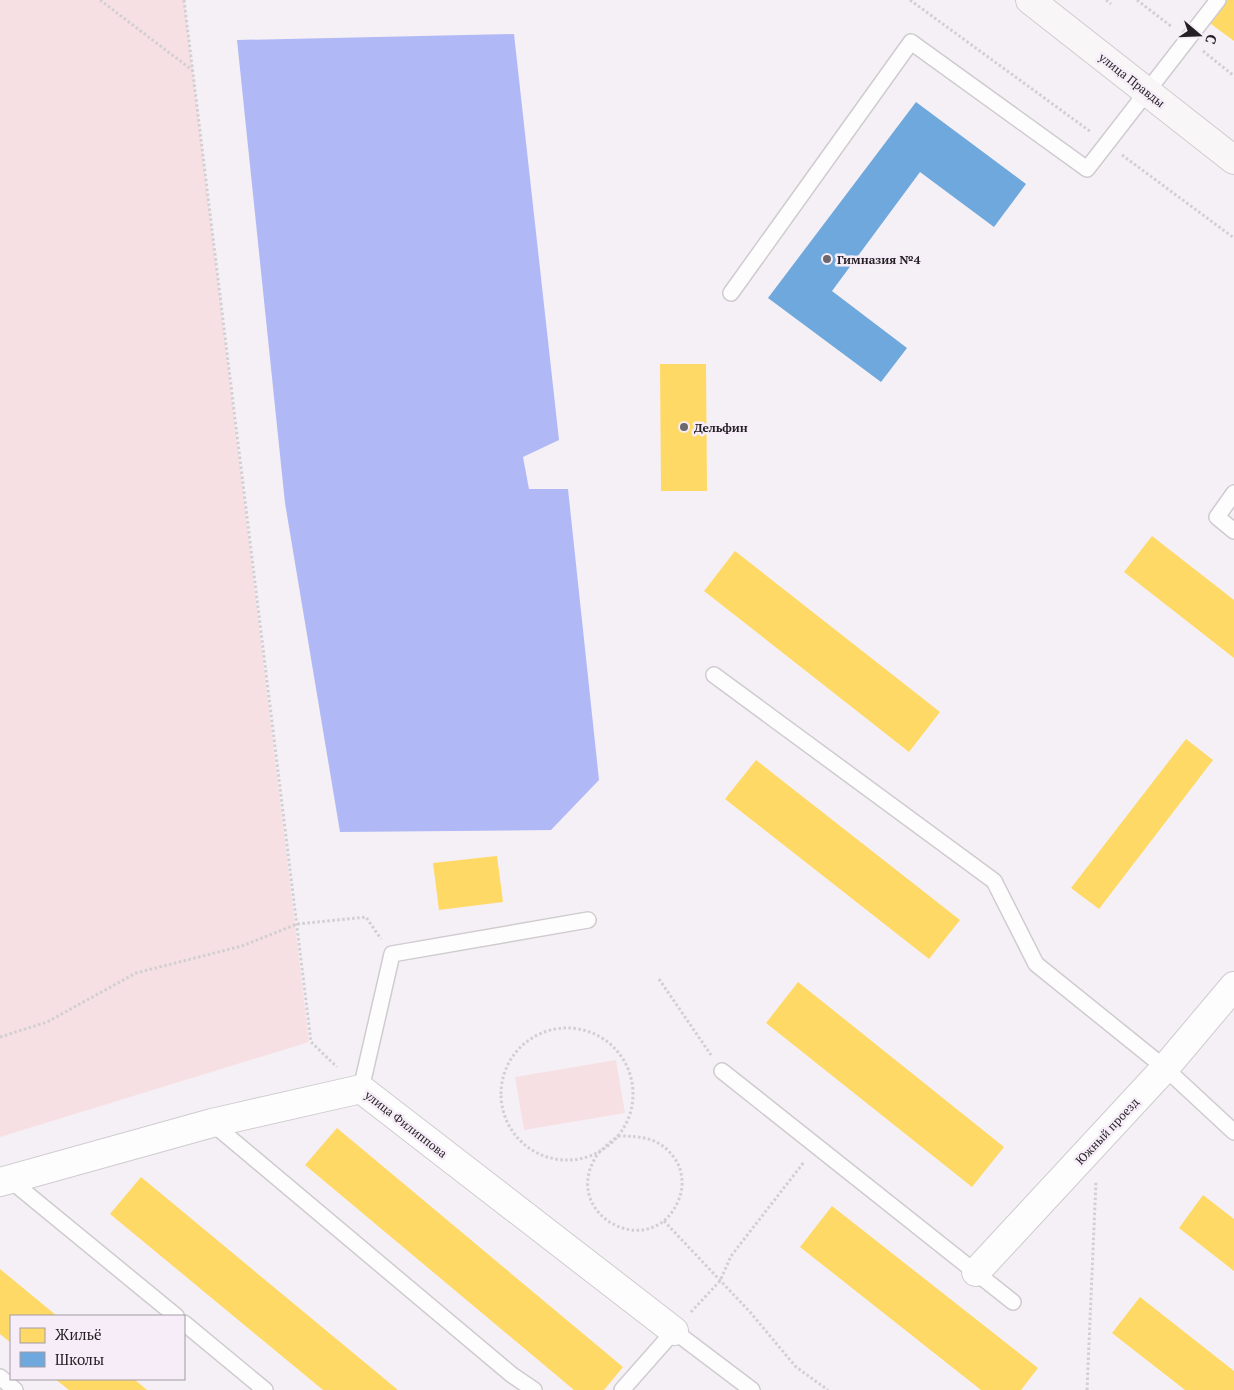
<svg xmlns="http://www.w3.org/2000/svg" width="1234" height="1390" font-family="'PT Serif',serif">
<rect width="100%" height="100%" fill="#f5f0f5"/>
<!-- green -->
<path fill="#f7e0e4" d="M0,0H184L309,1042L0,1137Z
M616,1060L625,1113L524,1130L515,1077Z"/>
<!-- water -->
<path fill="#b0b9f5" d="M514,34L559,440L523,457L529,489H568L599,780L551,830L340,832L285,503L237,40Z"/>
<!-- homes -->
<path fill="#ffd966" d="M1222,0H1234V41L1207,21Z
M660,364H706L707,491H661Z
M1152,536L1234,600V658L1124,572Z
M735,551L940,712L909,752L704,591Z
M1186,739L1213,760L1099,909L1071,888Z
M756,760L960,920L929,959L725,799Z
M497,856L503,902L439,910L433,863Z
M798,982L1004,1147L972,1187L766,1023Z
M337,1128L623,1367L604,1390H574L305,1165Z
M141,1177L398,1390H323L110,1214Z
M1203,1195L1234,1219V1271L1179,1228Z
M832,1206L1038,1368L1021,1390H981L800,1247Z
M0,1269L57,1316H11V1343L0,1334Z
M1140,1297L1234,1371V1390H1185L1112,1333Z
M55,1379H134L147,1390H69Z"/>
<!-- schools -->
<path fill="#6fa8dc" d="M916,102L1026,184L994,227L920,172L832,291L907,348L881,382L768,298Z"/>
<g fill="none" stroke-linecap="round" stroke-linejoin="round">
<defs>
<path id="lane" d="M731,293L911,42L1087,169L1218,0
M1234,493L1217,517L1234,531
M714,675L994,881L1036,964L1165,1068L1234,1132
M722,1071L1013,1302
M361,1089L392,954L588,920
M212,1123L512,1375L534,1390
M9,1179L176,1316
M184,1323L265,1390
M0,1377L15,1390
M622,1390L674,1331L752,1390"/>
<path id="street" d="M0,1182L212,1123L361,1089L674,1331
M976,1272L1165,1068L1234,986"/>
<path id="secondary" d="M1030,0L1234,160"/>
</defs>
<!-- lane casing -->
<use href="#lane" stroke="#cfcbcf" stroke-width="18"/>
<!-- street casing -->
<use href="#street" stroke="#cfcbcf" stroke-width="30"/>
<!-- secondary casing -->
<use href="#secondary" stroke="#cfcbcf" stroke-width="30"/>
<!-- path -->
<path stroke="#d1cfd1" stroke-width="3" stroke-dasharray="2.5 2.5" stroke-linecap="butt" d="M100,0L192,70
M184,0L311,1042L337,1067
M910,0L1091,132
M1106,0L1111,4
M1137,0L1172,27
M1203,51L1234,76
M1122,155L1234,238
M659,979L711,1055
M501 1094a66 66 0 1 1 132 0a66 66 0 1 1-132 0Z
M0,1037L47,1022L136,973L242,946L297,924L366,917L381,939
M618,1136C642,1136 661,1138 675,1159C683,1170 684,1187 679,1199C654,1263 563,1218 594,1160C599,1150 610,1143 618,1136Z
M664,1221L750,1312L796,1367L828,1390
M691,1312L720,1281L731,1256L804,1162
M1087,1390L1096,1181"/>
<!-- lane -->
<use href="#lane" stroke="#fefdfe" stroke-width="15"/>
<!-- street -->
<use href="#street" stroke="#fefdfe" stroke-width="28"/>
<!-- secondary -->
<use href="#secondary" stroke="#f9f6f8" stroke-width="28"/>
</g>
<!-- markers -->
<g fill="#6c686c" stroke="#f6edf8" stroke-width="2">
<circle cx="827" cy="259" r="5"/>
<circle cx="684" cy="427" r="5"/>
</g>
<g text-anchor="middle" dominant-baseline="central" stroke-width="5" stroke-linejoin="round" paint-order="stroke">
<!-- street labels -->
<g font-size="12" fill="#231f23" stroke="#f6edf8">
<text transform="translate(1132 80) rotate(38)">улица Правды</text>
<text transform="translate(406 1124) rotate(38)">улица Филиппова</text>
<text transform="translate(1107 1131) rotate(-47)">Южный проезд</text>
</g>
<!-- poi labels -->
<g font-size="12" font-weight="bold" fill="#231f23" stroke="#f6edf8" text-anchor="start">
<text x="837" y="259">Гимназия №4</text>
<text x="694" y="427">Дельфин</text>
</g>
</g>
<!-- legend -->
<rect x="10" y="1315" width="175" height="65" fill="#f6edf8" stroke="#a29ba3"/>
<rect x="20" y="1328" width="25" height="15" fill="#ffd966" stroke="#a29ba3"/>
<text x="55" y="1340" font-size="15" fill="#231f23">Жильё</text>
<rect x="20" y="1352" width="25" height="15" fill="#6fa8dc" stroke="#a29ba3"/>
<text x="55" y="1365" font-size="15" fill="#231f23">Школы</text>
<!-- north arrow -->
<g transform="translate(1199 35) rotate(109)" stroke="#f6edf8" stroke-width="4" paint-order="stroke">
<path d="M0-4L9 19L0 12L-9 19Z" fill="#231f23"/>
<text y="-8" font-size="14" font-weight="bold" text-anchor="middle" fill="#231f23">С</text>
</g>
</svg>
